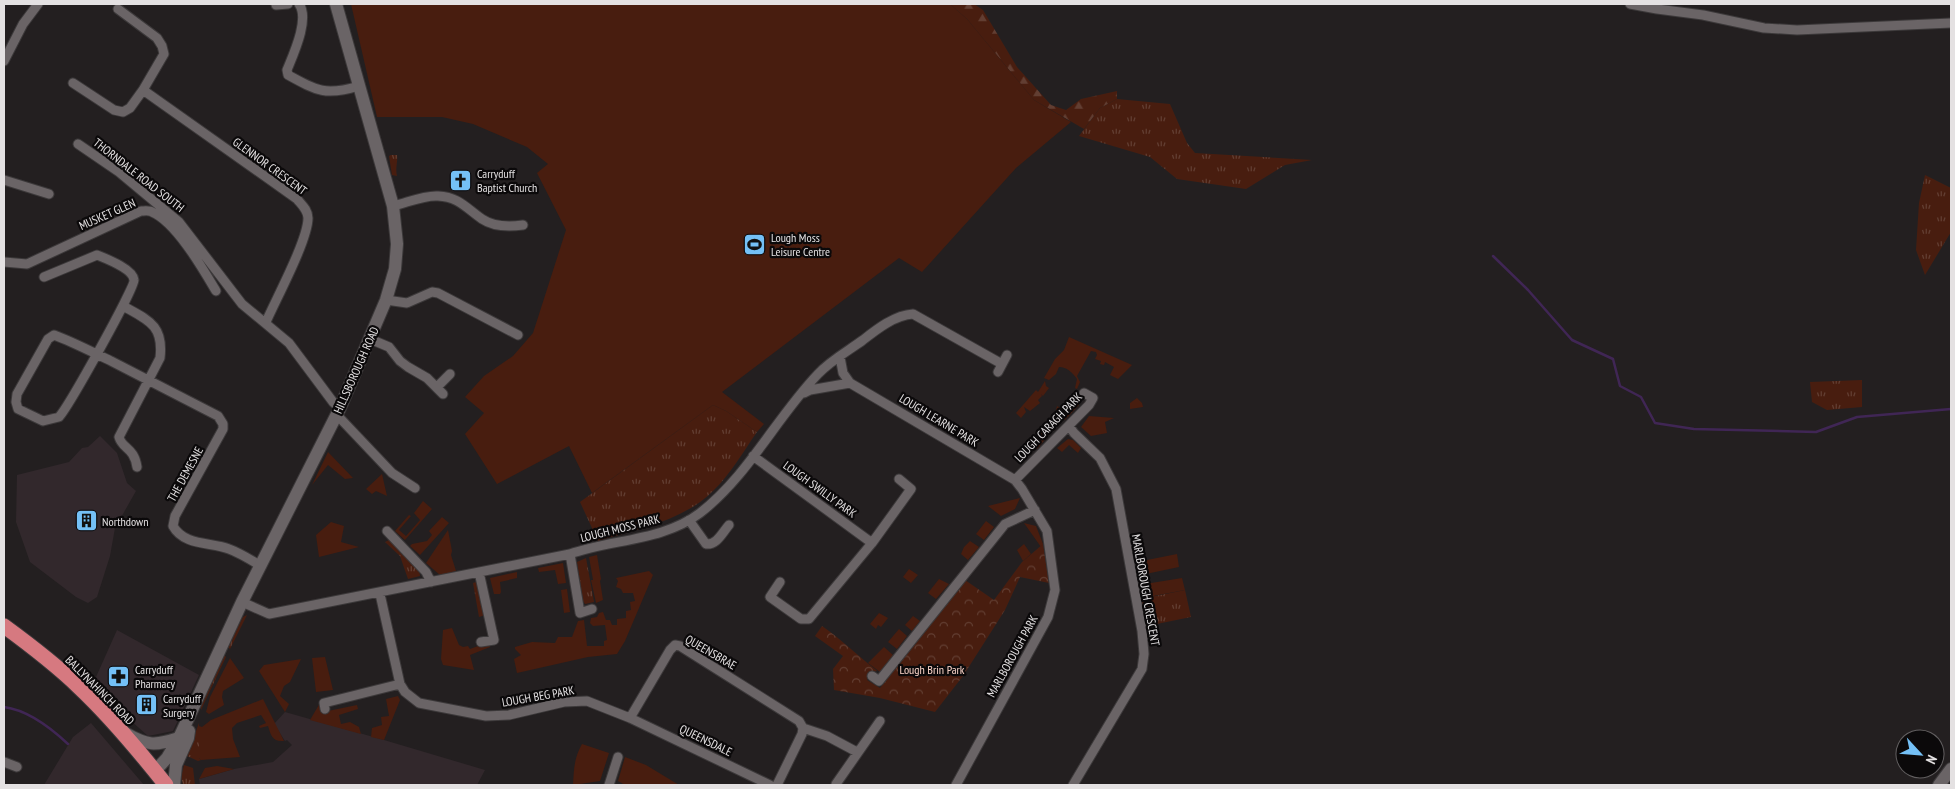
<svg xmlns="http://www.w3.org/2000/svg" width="1955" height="789" font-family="'PT Sans Narrow',sans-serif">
<defs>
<pattern id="grass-tufts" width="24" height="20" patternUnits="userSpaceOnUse" patternTransform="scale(1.25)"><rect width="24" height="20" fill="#481d0f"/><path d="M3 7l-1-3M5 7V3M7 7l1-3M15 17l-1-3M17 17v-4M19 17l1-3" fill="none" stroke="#623e32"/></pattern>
<pattern id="forest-firs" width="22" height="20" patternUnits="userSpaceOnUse" patternTransform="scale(1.25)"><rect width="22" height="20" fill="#481d0f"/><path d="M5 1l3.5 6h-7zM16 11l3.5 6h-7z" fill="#623e32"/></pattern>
<pattern id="park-crowns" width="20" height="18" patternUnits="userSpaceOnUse" patternTransform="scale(1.25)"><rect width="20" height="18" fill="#481d0f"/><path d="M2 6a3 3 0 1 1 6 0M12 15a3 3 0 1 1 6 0" fill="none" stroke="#623e32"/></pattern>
</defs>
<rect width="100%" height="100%" fill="#231f20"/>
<!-- built -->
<path fill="#32282c" d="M100,436L117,453L127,483L136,491L115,528L110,556L97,597L88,603L76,597L30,562L16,522L17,475L69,462L82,448L88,447Z
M117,630L199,675L173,731L148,736L92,686Z
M285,712L384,740L485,770L477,785H200L199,779L234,769L273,762L292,745L287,740L285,741L274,724Z
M91,723L144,785H44L73,737Z"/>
<!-- grass -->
<path fill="url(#grass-tufts)" d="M1117,99L1170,104L1187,143L1195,153L1312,160L1285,165L1246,189L1177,179L1150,157L1079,136L1100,108Z
M391,155H397C398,162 395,168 397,176L392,175L389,156Z
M1925,175L1951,188V232L1925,275L1916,250L1919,203Z
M1862,380V407L1827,410L1812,402L1810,382Z
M713,405L726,411L757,432C743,452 730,475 713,491C683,521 637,529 598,541L580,502Z
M389,540L419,570L420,576L408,579L400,556L385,542Z
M586,558L594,602L585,604L583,601L577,562Z
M476,582L478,584L485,615L479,617L473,583Z
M1185,590L1191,617L1147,626L1141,599Z
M247,615L230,649L228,647L243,617Z
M224,655L226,657L201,710V703Z
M199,723V758L201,760L198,761L187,756Z
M184,765L193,768L195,785H183L181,777Z"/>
<!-- forest -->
<path fill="url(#forest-firs)" d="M950,4H974L983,10L1017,67L1051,105L1066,110L1081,99L1117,91V99L1100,108L1084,129L1034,100L967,19Z"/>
<!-- park -->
<path fill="url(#park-crowns)" d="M1043,544L1049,583L1020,577L1005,610L963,676L935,712L880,698L834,690L833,669L843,656L815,636L822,626C841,639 857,655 875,669L877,671L872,672L867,680L880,688L965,580L994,600L1022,562Z"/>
<!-- garden -->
<path fill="#481d0f" d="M351,4H950L967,19L1034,100L1071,122L1016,168L922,272L899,258L722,392L764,424L757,432L726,411L713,405L592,493L569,446L497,484L465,434L484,413L465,397L484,376L513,356L533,333L566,230L537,173L548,164L527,147L473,124L442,117H377Z
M1069,337L1132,365L1118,379L1110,375L1114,367L1105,362L1104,365L1100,364L1101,361L1095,359L1097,355L1096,352L1091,351L1077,376L1080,382L1077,389L1075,388L1077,379C1072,372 1067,367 1059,367L1056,374L1049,380L1044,378L1055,359L1064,350Z
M1045,381L1046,386L1049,388L1043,396L1041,394L1042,396L1038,400L1040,403L1030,411L1024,407L1026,412L1021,418L1016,413L1036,390L1038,392Z
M1137,398L1142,403L1143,407L1130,409V403Z
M1074,400L1079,405L1065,420L1056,410L1057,406L1062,409L1066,404Z
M1089,416L1114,418L1105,422L1107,433L1091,436L1081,427Z
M1043,431L1048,436L1037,449L1032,443Z
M1068,439L1073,440L1081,448L1078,453L1069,445L1062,452L1057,448Z
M328,452L353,478L345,479L328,465L312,485Z
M382,474L387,496L376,491L372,494L366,489Z
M1020,498L1015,509L1001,516L988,506Z
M423,501L432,509L405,540L395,531L409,515L411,516L399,530L406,536L420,520L414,513Z
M442,517L449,523L420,555L410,546L412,544L427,541L432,535L429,531Z
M986,521L994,527L984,540L976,534Z
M331,522L344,526L341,542L359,547L319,557L316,535Z
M1024,523L1036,526L1043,544L1041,547Z
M448,530L452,551L451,555L456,571L440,575L426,563Z
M970,541L979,547L968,560L961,554L964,547Z
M1024,544L1031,554L1023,561L1017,550Z
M1177,554L1179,567L1141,575L1137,562Z
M597,555L601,579L600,581L603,600L596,603L591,580H593L589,557Z
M563,563L566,583L558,584L555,570L539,572L538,568Z
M909,569L918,575L911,583L903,577Z
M649,571L653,575L625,641L617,654L588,657L517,673L514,659L521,655L515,649V647L532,642L555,643L558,637H572L578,621L584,620L587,646H604V641L607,640L605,625L593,626L590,623L591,618L597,617L599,613L603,612L606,620H610L612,625H617V619L626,618V611L631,610L630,602L635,601L633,593H623L621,589L616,587L618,581L616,578Z
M517,572V578L500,582L501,592L500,594H494L490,578Z
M1182,578L1185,590L1148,597L1145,584Z
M939,579L949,584L936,599L928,593Z
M567,589L570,612L564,613L561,590Z
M879,613L888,618L881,627L878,625L876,629L870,624Z
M913,616L920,621L912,631L905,625Z
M452,628L459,645L463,647L468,646L470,649L489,642L490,647L470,655L474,670L443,665L441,659L443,630Z
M899,629L907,636L897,649L888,642Z
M884,647L893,655L880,672L868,663Z
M325,657L333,690L316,692L312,658Z
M230,658L244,678L223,691L222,697L224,705L209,714L206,712L210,697Z
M301,659L290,682L284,686L280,696L289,704L285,712L259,671L264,665Z
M398,696L400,700L384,740L371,737L372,728L382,725L381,717L389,716L386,699Z
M263,699L284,741C272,742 271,735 268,726L260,728L259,726L266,723L261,715L237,723L232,728L233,739L240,757L201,760L199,758V726L202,727L211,720Z
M320,703L323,712L357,705L358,709L339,715L341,724L350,722L359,727L361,734L310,720Z
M582,744L609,753L600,781L573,785C574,769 574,758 582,744Z
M625,757L646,765L679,785H625L618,781Z
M217,766L234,769L199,779L205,768Z"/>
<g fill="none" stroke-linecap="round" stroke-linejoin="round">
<!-- stream -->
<path stroke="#402655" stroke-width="2.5" d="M1493,256L1528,290L1572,340L1613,359L1620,386L1641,397L1655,423L1694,429L1816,432L1857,417L1951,409
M4,707C27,710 51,728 68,744"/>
<defs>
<path id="street" d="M299,4C310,19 293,55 287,70L288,75C317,91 326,96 359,86
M1630,4L1657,9L1703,15L1764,28L1797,30L1951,23
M276,5L288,4
M4,61L23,24L38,4
M73,83L114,110L123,112L130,108L143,90L164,54L162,46L157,38L118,9
M143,90L297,199C302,205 308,210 308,218C308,240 276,299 266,322
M78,144L119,172L179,222L242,304L289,343L333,402L340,408
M4,180L49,194
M393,206C407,203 423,195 438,196C459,197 466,208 482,219C494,227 509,227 523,225
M4,262L27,264L141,211C144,211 149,210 152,212C176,222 203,269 216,291
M44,277L97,255C107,259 133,269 134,280C135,288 69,406 59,417L43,421L18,409L16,402L17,394L48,339L54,335C73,342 92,352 111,361L218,416L223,424V429L175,516L173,526C184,546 211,542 229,549C240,553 251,560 261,566
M386,300L407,303L432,292L438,293L518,335
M123,306C148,320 164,325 160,358L119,437C122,449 134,447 137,467
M370,339L389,347L400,361L408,367L427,378L443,394
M840,357L843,373L850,383L1015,480L1022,489L1047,531L1055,590L1048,617L956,785
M998,372L1007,355
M437,387L450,374
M804,393L810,390L850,383
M337,415L392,473L415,488
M1069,426L1074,433L1100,458L1116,489L1142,631L1144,654L1142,669L1073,785
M753,456L872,543L809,619H801L770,597L780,582
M1015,480L1089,405L1093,398L1084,393
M689,520L706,544C717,545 722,533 729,525
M387,531L426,572L431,582
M872,543L911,489L899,479
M570,554L580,613L592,609
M479,572L494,640L481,642
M380,594L400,684L405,692L419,703L486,716L509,715L564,702L587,701L630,718L770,785
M242,602L269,614L570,554C613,539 663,541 700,513C748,476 776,418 818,374C831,360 848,351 863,340C877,329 895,315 913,314L1002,364
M872,676L879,681L1005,524L1035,510
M325,709L324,703L400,684
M630,718L670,650L675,645L680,646L799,721L803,728
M803,728L827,736L857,752
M4,762L17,767
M836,784L880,721
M609,785L618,757
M777,785L802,734L803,728"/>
<path id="secondary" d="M125,733C148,746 155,746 179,738
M155,771L167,758L179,738L242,602L340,408L386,300L395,269L397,244L393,206L336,4
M174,785L176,765L188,738L189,731
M1939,785L1951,769"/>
<path id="highway" d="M4,626C30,645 56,665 79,687C111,717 139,751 166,785"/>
</defs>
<!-- street casing -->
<use href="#street" stroke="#3c393a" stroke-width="11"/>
<!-- secondary casing -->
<use href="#secondary" stroke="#3c393a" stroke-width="14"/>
<!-- highway casing -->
<use href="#highway" stroke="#3c393a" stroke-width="17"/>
<!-- street -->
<use href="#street" stroke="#6a6466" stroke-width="9"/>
<!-- secondary -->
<use href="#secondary" stroke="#6a6466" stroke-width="12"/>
<!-- highway -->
<use href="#highway" stroke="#d67980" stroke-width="15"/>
</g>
<!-- icons -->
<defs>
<symbol id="church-square" viewBox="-11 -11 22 22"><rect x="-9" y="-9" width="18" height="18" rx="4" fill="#74c0f6" stroke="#0b090a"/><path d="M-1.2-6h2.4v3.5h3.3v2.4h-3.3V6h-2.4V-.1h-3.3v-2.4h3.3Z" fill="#111"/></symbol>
<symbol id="stadium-square" viewBox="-11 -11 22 22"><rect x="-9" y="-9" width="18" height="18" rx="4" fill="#74c0f6" stroke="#0b090a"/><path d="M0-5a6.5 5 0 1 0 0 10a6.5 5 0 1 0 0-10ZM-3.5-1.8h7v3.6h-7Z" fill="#111"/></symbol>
<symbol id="building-square" viewBox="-11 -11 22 22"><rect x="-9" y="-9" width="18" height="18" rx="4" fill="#74c0f6" stroke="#0b090a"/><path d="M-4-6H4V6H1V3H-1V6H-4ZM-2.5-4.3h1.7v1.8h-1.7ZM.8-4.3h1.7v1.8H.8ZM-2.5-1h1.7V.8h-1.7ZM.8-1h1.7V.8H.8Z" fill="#111"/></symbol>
<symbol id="pharmacy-square" viewBox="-11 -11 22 22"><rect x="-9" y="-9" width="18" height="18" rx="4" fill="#74c0f6" stroke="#0b090a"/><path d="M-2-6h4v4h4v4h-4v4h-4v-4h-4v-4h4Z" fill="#111"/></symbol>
</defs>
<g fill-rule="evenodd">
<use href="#church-square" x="448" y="168" width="25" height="25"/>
<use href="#stadium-square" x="742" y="232" width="25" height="25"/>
<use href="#building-square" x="74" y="508" width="25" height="25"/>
<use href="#pharmacy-square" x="106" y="664" width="25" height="25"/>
<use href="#building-square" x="134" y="692" width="25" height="25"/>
</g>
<g text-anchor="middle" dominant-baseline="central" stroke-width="4.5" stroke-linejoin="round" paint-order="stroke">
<!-- street labels -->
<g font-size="12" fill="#e4e1e2" stroke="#0b090a">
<text transform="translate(270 166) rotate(36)">GLENNOR CRESCENT</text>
<text transform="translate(139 175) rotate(38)">THORNDALE ROAD SOUTH</text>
<text transform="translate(107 214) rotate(-24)">MUSKET GLEN</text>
<text transform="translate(356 370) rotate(-66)">HILLSBOROUGH ROAD</text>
<text transform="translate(939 420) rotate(31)">LOUGH LEARNE PARK</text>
<text transform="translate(1048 427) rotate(-46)">LOUGH CARAGH PARK</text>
<text transform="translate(185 474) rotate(-61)">THE DEMESNE</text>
<text transform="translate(820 489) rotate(36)">LOUGH SWILLY PARK</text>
<text transform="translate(620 528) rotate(-14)">LOUGH MOSS PARK</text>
<text transform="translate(1146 590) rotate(80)">MARLBOROUGH CRESCENT</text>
<text transform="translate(711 652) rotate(30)">QUEENSBRAE</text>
<text transform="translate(1012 656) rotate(-61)">MARLBOROUGH PARK</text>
<text transform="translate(100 690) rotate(45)">BALLYNAHINCH ROAD</text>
<text transform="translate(538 696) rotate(-10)">LOUGH BEG PARK</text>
<text transform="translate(706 740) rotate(26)">QUEENSDALE</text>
</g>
<!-- poi labels -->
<g font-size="12" fill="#e4e1e2" stroke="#0b090a" text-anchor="start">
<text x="477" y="173">Carryduff<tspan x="477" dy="14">Baptist Church</tspan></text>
<text x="771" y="237">Lough Moss<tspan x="771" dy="14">Leisure Centre</tspan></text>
<text x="102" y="521">Northdown</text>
<text x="135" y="669">Carryduff<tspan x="135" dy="14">Pharmacy</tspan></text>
<text x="163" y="698">Carryduff<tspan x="163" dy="14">Surgery</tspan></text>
</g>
<!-- park labels -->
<g font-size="12" fill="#f9d3c7" stroke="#0b090a">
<text x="932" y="669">Lough Brin Park</text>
</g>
</g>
<!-- border -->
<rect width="1955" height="789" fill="none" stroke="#e4e1e2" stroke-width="10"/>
<!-- north arrow -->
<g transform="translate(1920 754) rotate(116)"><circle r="24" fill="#0b090a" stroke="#625f60"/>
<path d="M0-4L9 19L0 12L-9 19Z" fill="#74c0f6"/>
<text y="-8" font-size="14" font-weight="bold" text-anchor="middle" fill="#e4e1e2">N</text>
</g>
</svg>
